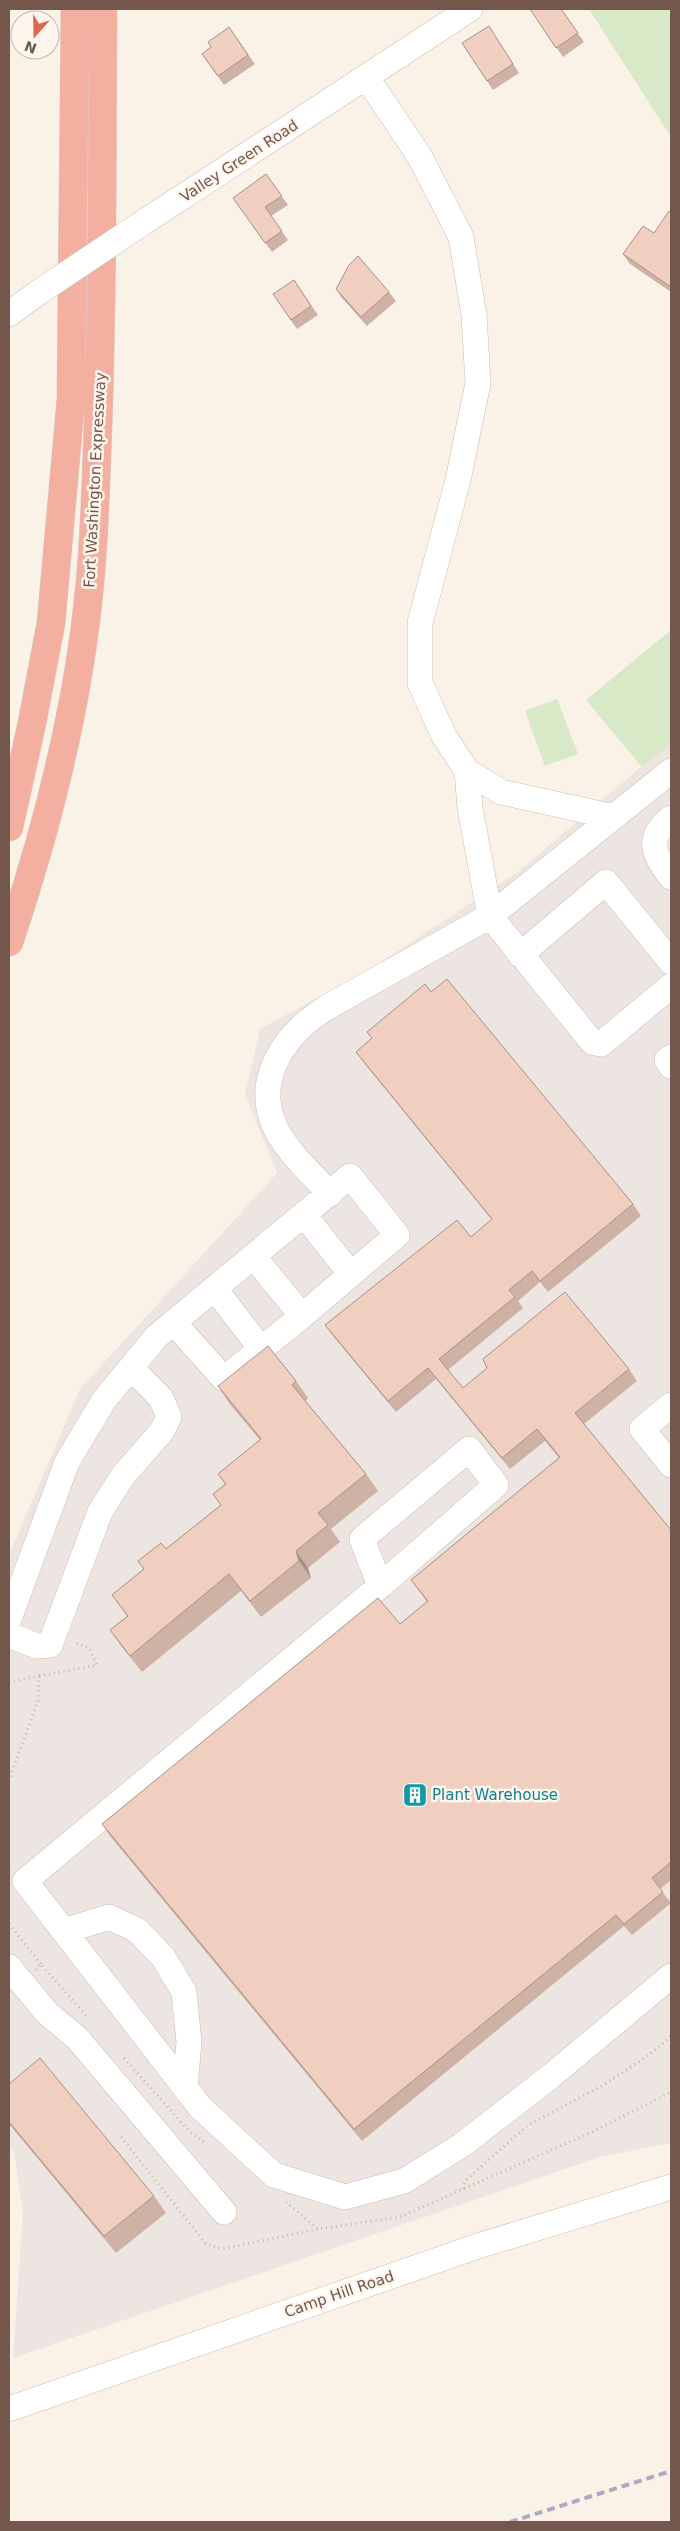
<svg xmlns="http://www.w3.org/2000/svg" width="680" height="2531" font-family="'DejaVu Sans',sans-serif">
<rect width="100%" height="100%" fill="#fbf2e7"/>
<!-- industrial -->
<path fill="#ece5e1" d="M671,741V2143L600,2157L13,2358L23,2212L14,2153L9,2146V1555L80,1389L277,1173L245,1095L260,1029L361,975L518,872Z"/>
<!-- green -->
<path fill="#d7e9c6" d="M589,9H671V137Z
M671,630V743L642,767L586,700Z
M557,699L578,754L545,766L525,711Z"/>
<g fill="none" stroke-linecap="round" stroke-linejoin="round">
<defs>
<path id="minor" d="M367,78L420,157L461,237L474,315L478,383L458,480L420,623V683L444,736L467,771L470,808L490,916L592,1042L601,1044L671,986
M144,222L470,9
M9,314L39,292
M467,771L501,792L614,817
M671,818C645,838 654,856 671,877
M520,955L606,882L671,962
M671,1057L667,1060L671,1066
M330,1194C312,1174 289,1154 276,1129C252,1079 285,1034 326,1008L490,916L671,771
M304,1215L351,1274
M215,1289L261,1349
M174,1323L224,1379L302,1316L254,1257
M671,1405L642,1429L671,1465
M380,1586L362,1539L469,1449L496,1485L380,1586L25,1881L200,2107L274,2175L345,2197L404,2181L462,2145L551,2076L671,1976
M9,1619L67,1462L104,1400L157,1336L350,1176L397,1235L302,1316
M9,1635L37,1646L50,1645L100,1512L122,1477L162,1431L169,1417L161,1398L131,1368
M64,1931L109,1917L137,1930L163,1957L184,1992L189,2042L185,2087
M9,1967L47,2013L77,2038L224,2212
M9,2409L478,2246L671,2187"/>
<path id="highway" d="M9,827L32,723L51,623L71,399L75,9
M9,942C48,826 79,704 90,582C95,530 96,478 98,426C103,287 102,148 103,9"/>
</defs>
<!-- minor casing -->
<use href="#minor" stroke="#cfbbb0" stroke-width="26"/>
<!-- highway casing -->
<use href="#highway" stroke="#d8d0cd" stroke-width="29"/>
<!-- path -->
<path stroke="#d5b2a3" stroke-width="3" stroke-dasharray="1 4" stroke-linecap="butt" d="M39,1676L97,1665L89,1648L74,1642
M9,1682L39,1676L38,1701L9,1780
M9,1924L41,1964
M36,1970L41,1964L88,2018
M124,2058L188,2130L204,2142
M121,2137L206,2244L222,2249L318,2229
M463,2189L465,2181L528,2125L602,2086L649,2055L671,2036
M286,2202L318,2229L400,2217L590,2133L671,2092"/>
<!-- minor -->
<use href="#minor" stroke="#fff" stroke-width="25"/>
<!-- highway -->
<use href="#highway" stroke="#f3b0a1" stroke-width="28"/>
<!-- rail -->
<path stroke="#b4a6c5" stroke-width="4" stroke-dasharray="8 5" stroke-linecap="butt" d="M510,2522L671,2471"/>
<defs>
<path id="minor-bridge" d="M39,292L144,222"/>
</defs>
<!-- minor-bridge casing -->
<use href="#minor-bridge" stroke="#cfbbb0" stroke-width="26" stroke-linecap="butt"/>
<!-- minor-bridge -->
<use href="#minor-bridge" stroke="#fff" stroke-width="25"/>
</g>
<!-- wall -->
<path fill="#ceb2a5" d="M530,9H561L584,42L563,57Z
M489,26L519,73L493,90L487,81Z
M229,27L255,64L224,85L202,54L211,47Z
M266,174L288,205L271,216L288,240L272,252L233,198Z
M671,213V292L630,264L623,254L654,233Z
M294,280L318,315L297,329L273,294Z
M336,289L389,292L396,301L367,326L342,298Z
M431,992L633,1204L641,1216L548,1292L540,1282L518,1301L523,1308L448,1370L463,1388L629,1369L637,1381L584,1424L671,1530V1880L660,1889L671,1903L632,1935L624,1926L362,2141L110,1836L102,1824L400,1624L427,1602L411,1580L559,1458L545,1441L510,1469L436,1379L396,1412L333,1336L325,1325L471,1237L492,1220L364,1063L356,1052L372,1039L367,1032Z
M296,1381L308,1398L305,1401L366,1474L378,1491L331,1529L340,1542L308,1568L311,1578L261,1617L241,1591L142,1672L122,1647L110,1630L127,1616L112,1595L144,1569L138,1561L166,1549L221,1505L213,1494L225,1484L218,1474L260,1440L229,1403L218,1386Z
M9,2084L154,2196L166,2213L116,2253L9,2124Z"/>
<!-- shaded-wall -->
<path fill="#a89186" d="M296,1551L308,1568L311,1578L299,1561Z"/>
<!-- building -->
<path fill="#f0cfc0" stroke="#a89186" d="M530,9H561L578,33L556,48Z
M489,26L513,64L487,81L462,43Z
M229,27L248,55L218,76L202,54L211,47L208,42Z
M266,174L282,196L265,207L282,231L265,243L233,198Z
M669,211L671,213V287L623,254L643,226L654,233Z
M358,256L389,292L361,317L336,289L349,265Z
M294,280L311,306L291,320L273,294Z
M447,979L633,1204L540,1281L532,1271L509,1290L515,1297L439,1359L463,1388L487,1368L483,1359L565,1292L629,1369L575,1413L671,1530V1862L652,1878L663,1892L624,1924L616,1915L354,2129L102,1824L378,1598L400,1624L428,1601L411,1580L560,1457L537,1429L502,1458L428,1368L388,1401L325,1325L457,1220L471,1237L492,1219L356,1052L372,1038L367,1032L425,984L431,992Z
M268,1346L296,1381L292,1385L366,1474L318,1513L328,1525L296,1551L299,1561L250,1601L229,1574L130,1656L110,1630L128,1616L112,1595L144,1569L138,1561L161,1543L166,1549L221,1505L213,1494L226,1484L218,1474L261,1439L218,1386Z
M40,2058L154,2196L104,2236L9,2122V2084Z"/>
<!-- icons -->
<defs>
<symbol id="building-square" viewBox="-11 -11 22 22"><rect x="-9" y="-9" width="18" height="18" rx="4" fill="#0f9aa8" stroke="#fef6ed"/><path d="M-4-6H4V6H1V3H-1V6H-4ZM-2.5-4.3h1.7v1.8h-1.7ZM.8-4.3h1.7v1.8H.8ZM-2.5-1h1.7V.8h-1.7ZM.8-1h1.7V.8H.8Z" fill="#fff"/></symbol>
</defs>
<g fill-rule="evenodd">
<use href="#building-square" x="401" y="1781" width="28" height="28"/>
</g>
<g text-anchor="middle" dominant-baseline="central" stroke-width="5" stroke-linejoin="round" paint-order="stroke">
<!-- street labels -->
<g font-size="15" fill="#74574c" stroke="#fef6ed">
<text transform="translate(239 161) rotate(-33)">Valley Green Road</text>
<text transform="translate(95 480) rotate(-87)">Fort Washington Expressway</text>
<text transform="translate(339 2294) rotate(-19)">Camp Hill Road</text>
</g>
<!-- culture labels -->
<g font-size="15" fill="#0d838f" stroke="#fef6ed" text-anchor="start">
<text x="432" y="1795">Plant Warehouse</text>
</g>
</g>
<!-- border -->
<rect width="680" height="2531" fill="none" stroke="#74574c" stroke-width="20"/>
<!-- north arrow -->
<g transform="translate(35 35) rotate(200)"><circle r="24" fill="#fef6ed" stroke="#c7b6ad"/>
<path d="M0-4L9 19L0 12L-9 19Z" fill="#e06652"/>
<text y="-8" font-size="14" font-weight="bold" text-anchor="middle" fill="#74574c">N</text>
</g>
</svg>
